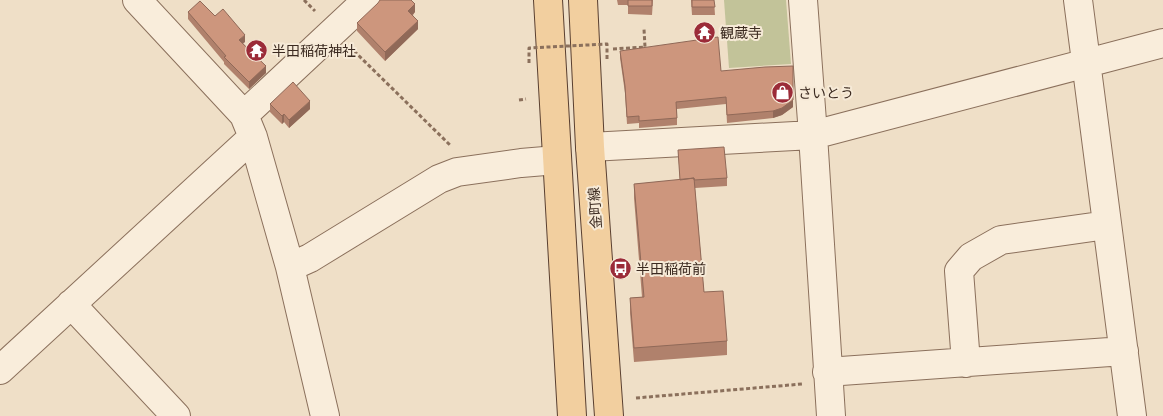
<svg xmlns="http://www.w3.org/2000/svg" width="1163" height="416" font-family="Merriweather,'Noto Sans JP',serif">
<rect width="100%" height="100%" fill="#efdfc7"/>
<!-- cemetery -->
<path fill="#c2c399" d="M724,0H786L791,64L729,68Z"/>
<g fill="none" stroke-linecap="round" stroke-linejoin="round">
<defs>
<path id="minor" d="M137,0L244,115L253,137L290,267L325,416
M803,0L813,135L831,416
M1078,0L1132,416
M244,115L367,0
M590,147L813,135L1163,43
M290,267L310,258L439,179L457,172L521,163L557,160
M71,304L176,416
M966,363L959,271L971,257L1001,240L1107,225
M0,370L253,137
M827,372L1124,351"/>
<path id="major" d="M548,0L572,416
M583,0L590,147L609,416"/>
</defs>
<!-- minor casing -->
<use href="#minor" stroke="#8b705c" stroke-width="30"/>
<!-- major casing -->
<use href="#major" stroke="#593f30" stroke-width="30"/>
<!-- path -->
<path stroke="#8b705c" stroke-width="3" stroke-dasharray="4 2.5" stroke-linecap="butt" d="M304,0L315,11
M613,49L645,47L644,29
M354,51L450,145
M519,100L526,99
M636,398L802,384"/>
<!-- minor -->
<use href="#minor" stroke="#f9eddb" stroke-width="28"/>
<!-- major -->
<use href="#major" stroke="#f2cf9f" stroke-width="28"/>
<!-- path-bridge -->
<path stroke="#8b705c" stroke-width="3" stroke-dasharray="4 2.5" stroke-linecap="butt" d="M529,63V48L607,44V59"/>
</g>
<!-- wall -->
<path fill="#b0816c" d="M617,0H653L652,15L628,14V5H618Z
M691,0H714L715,15H692Z
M188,12L215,16L245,42L243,43L266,73L249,89L224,64V62L188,19Z
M415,12L413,15L418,29L385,61L357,31V23Z
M620,51L721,71L793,107L782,115L773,118L727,123L726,104L677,109V125L639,128V123L627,124L625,93L620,58Z
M270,104L310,109L289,128L284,122L282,124L270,112Z
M678,150L727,178V186L695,188L704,292L727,341V355L634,362L630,313V298L642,297L634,198V184L680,180Z"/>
<!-- shaded-wall -->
<path fill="#906958" d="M415,4V12L408,19V11Z
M418,21V29L385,61V52Z
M245,35V42L239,46V40Z
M266,66V73L249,89V82Z
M793,100V107L782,115L773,118V111Z
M310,101V109L289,128V120Z
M284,114V122L282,124V116Z"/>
<!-- building -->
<path fill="#cd967d" stroke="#906958" d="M380,0H411L415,4L408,11L418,21L385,52L357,23L378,3Z
M628,0H652V6H628Z
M692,0H714L715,7H692Z
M200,1L215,16L223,9L245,35L239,40L266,66L249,82L224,57L226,56L188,12Z
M718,37L721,71L765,67L793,66V100L782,108L773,111L727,115L726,97L676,102L677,118L639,121V116L627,117L625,86L620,51Z
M293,82L310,101L289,120L284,114L282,116L270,104Z
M724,147L727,178L694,180V178L680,180L678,150Z
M694,178L704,292L723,291L727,341L634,348L630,298L644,297L634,184Z"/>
<!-- icons -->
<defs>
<symbol id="temple-disc" viewBox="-11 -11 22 22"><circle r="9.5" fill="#9b2b38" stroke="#f6ead7"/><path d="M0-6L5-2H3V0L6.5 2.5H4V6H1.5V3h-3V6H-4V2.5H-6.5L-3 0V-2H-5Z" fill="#fff"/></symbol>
<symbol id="shop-disc" viewBox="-11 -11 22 22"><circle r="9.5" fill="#9b2b38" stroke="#f6ead7"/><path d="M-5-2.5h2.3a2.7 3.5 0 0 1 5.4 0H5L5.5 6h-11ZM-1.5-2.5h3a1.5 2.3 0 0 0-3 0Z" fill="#fff"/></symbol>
<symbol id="bus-disc" viewBox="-11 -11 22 22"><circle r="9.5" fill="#9b2b38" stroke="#f6ead7"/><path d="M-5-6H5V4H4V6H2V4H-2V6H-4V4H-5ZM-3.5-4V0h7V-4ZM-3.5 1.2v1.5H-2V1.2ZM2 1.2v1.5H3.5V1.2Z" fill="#fff"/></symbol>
</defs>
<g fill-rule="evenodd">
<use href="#temple-disc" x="692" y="20" width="25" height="25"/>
<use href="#temple-disc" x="244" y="38" width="25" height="25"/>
<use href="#shop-disc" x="770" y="80" width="25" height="25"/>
<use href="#bus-disc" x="608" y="256" width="25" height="25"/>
</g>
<g text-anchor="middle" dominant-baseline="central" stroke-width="4" stroke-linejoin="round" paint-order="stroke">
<!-- poi labels -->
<g font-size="14" fill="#3b2a20" stroke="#f6ead7" text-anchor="start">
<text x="720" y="33">観蔵寺</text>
<text x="272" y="51">半田稲荷神社</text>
<text x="798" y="93">さいとう</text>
<text x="636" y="269">半田稲荷前</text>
</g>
<!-- street labels -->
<g font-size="14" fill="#3b2a20" stroke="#f6ead7">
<text transform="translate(595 208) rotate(-94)">金町線</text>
</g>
</g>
</svg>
